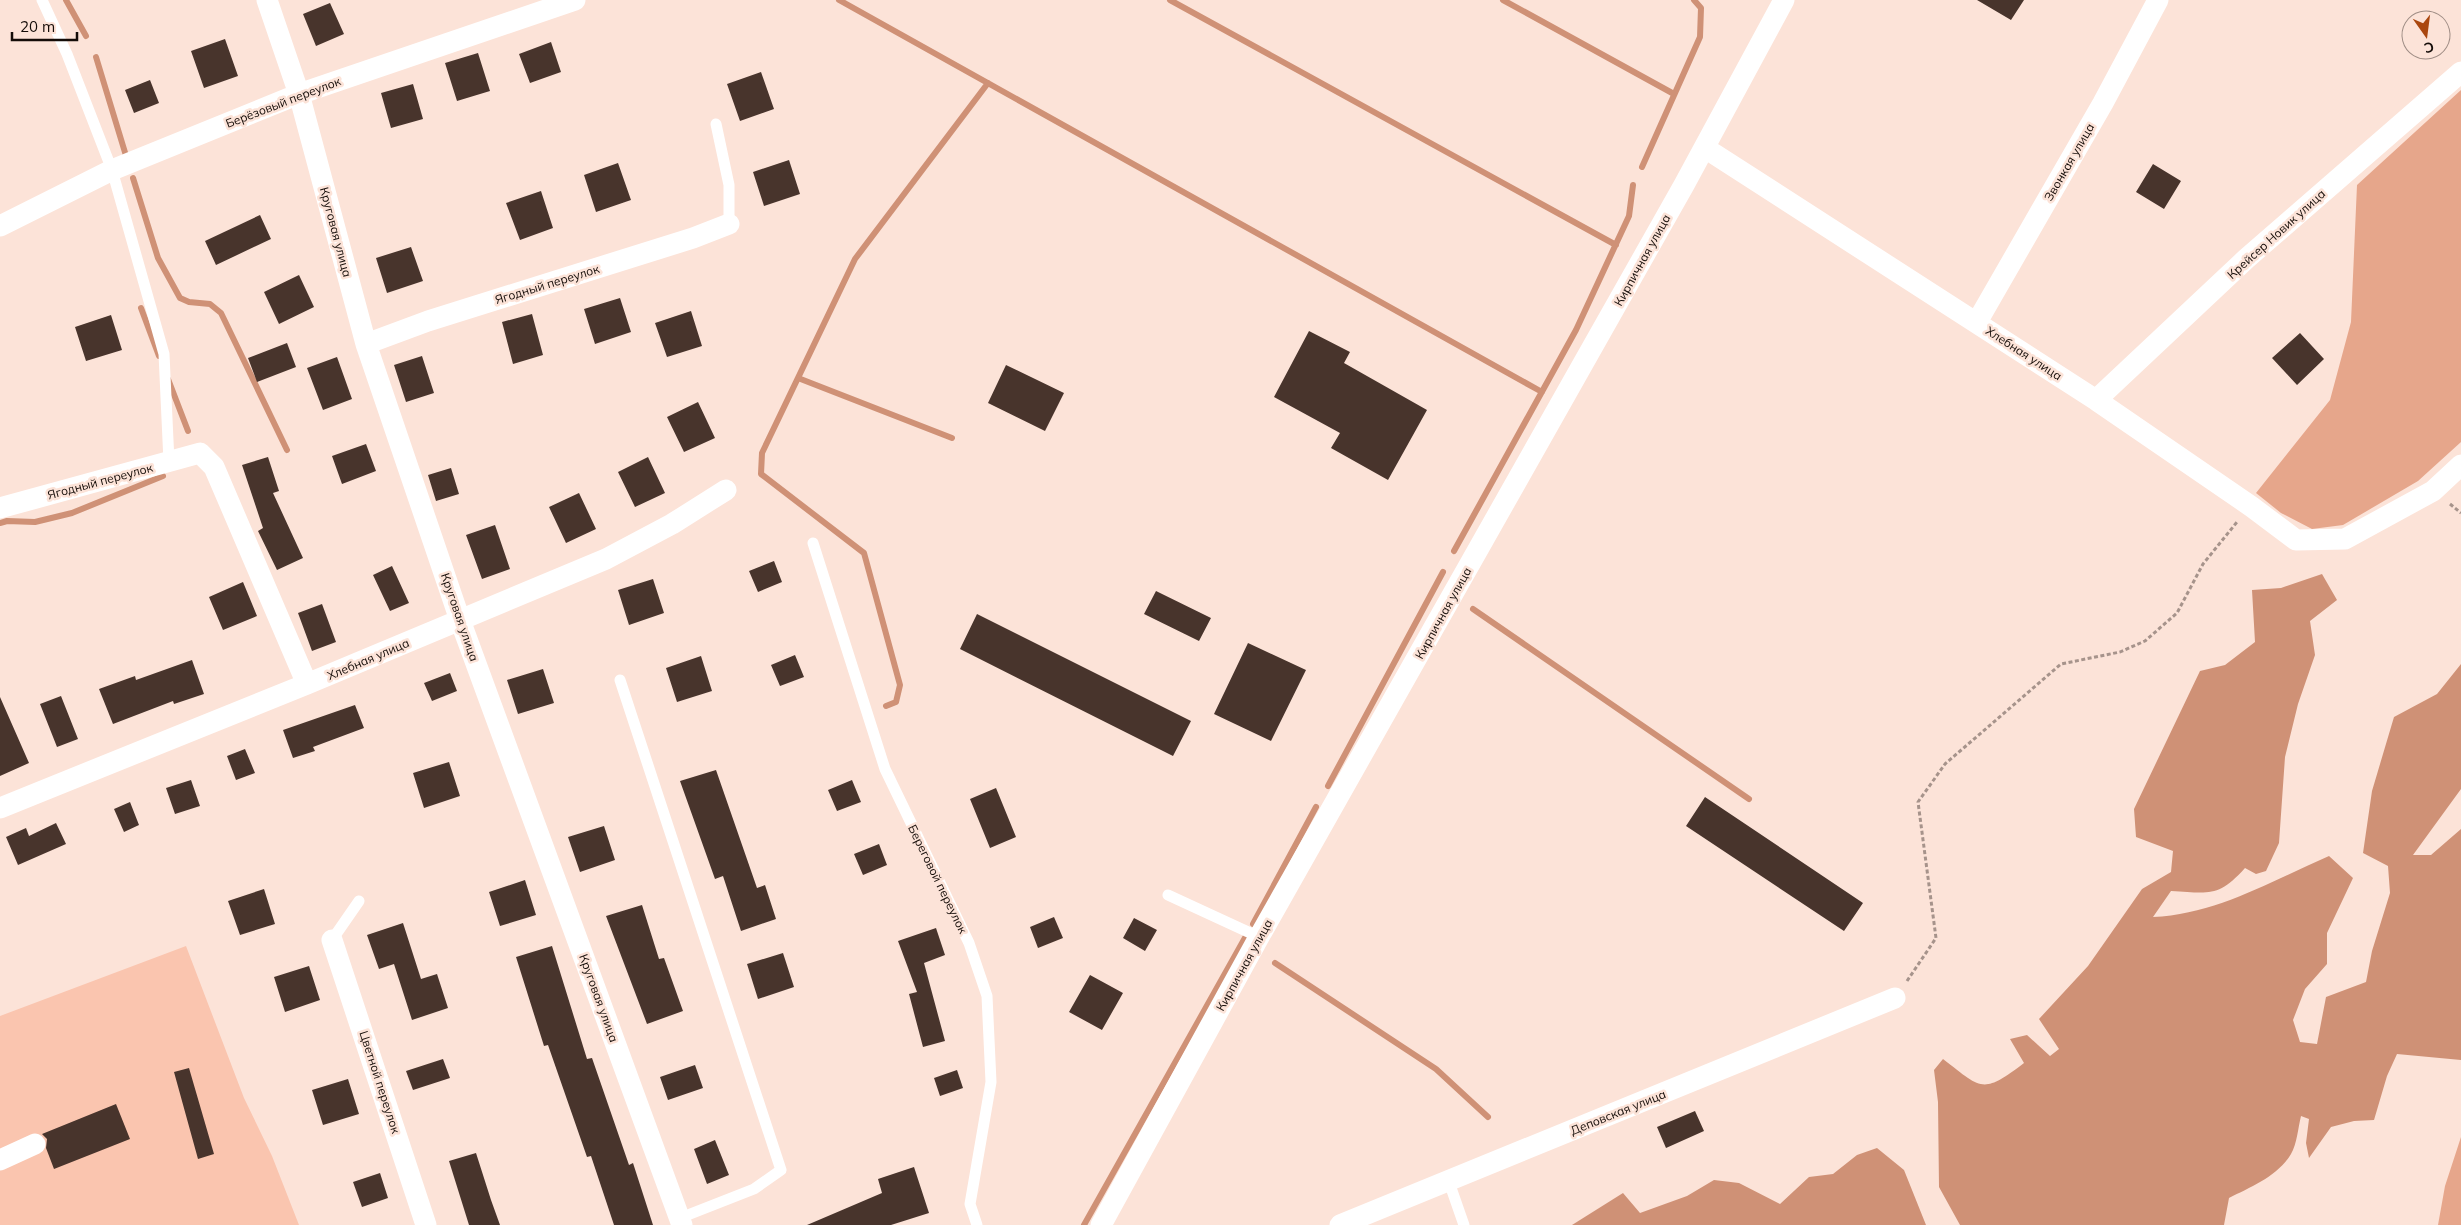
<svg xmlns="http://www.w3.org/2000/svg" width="2461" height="1225" font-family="Mulish,sans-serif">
<rect width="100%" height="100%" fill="#fce3d8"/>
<!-- green -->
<path fill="#fac5af" d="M186,946L244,1098L272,1156L299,1225H0V1016Z"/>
<!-- forest -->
<path fill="#e6a68b" d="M2461,90V442L2418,481L2343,525L2312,529L2281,513L2256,493L2330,400L2351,322L2357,185Z
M2461,1137V1225H2438L2445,1186Z"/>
<!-- water -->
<path fill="#cf9176" d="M2322,574L2337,600L2310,621L2315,655L2298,704L2285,757L2279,843L2266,871L2256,874L2245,868C2218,898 2209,893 2171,891L2153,917C2217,914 2271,881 2329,856L2353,878L2327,933V964L2305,989L2293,1020L2300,1042L2317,1044L2326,997L2366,982L2372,951L2390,893L2388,866L2363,853L2372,791L2394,717L2437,694L2461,664V789L2413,855H2431L2461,829V1060L2397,1054L2387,1076L2374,1120L2354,1121L2331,1127L2309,1158L2306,1143L2309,1119L2301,1116C2298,1128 2297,1144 2291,1154C2278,1176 2251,1187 2229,1198L2224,1225H1960L1939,1187L1938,1102L1934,1070L1943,1059C1982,1089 1982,1095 2024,1063L2010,1039L2027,1035L2050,1056L2059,1049L2039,1019L2088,966L2142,889L2171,872L2173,851L2136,837L2134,809L2200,671L2225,665L2255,642L2252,590L2281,588Z
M1877,1148L1904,1170L1926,1225H1572L1623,1193L1640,1213L1687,1196L1714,1180L1739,1183L1780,1204L1809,1177L1833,1174L1857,1155Z"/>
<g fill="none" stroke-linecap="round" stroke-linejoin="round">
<!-- stream -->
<path stroke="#cf9176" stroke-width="6" d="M66,0L86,36
M839,0L1542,392
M1170,0L1616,245
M1503,0L1674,94
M96,57L127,159
M1642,167L1700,37L1701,8L1694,0
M133,178L158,258L180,298L189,302L210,304L221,313L287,450
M141,308L159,356
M798,378L952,438
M168,379L188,431
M0,523L7,521L35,522L72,513L163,476
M1454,551L1576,330L1629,216L1633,185
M1473,609L1749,799
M886,706L896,702L900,685L864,553L761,474L762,453L855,259L988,83
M1328,786L1443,572
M1253,924L1316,807
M1275,963L1436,1069L1488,1117
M1084,1225L1246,936"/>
</g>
<!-- building -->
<path fill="#48342c" d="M1977,0H2024L2011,20Z
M330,3L344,34L316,46L303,14Z
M225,39L238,76L204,88L191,51Z
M551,42L561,72L530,83L519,54Z
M478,53L490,91L457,101L445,63Z
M761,72L774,109L740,121L727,84Z
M150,80L159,103L134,113L125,90Z
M413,84L423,119L391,128L381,93Z
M789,160L800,194L764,206L753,172Z
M618,163L631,200L596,212L584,175Z
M2153,164L2181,181L2164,209L2136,192Z
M541,191L553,228L520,240L506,203Z
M260,215L271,239L216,265L205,241Z
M411,247L423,281L387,293L376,258Z
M299,275L314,307L279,324L264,292Z
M620,298L631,332L595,344L584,309Z
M691,311L702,346L667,357L655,323Z
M532,314L543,355L513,364L502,322Z
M111,315L122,350L86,361L75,327Z
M1309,331L1350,352L1344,363L1427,410L1388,480L1331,448L1340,433L1274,397Z
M2300,333L2324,359L2297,385L2272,358Z
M287,343L296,367L257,382L248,358Z
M422,356L434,393L406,402L394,365Z
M337,357L352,399L323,410L307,368Z
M1006,365L1064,393L1045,431L988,403Z
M698,402L715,438L684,452L667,417Z
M366,444L376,471L342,484L332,456Z
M268,457L279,491L273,493L303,558L277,570L258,531L263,528L242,465Z
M648,457L665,493L635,507L618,472Z
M451,468L459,494L436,501L428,475Z
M579,493L596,529L566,543L549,507Z
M495,525L510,569L482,579L466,535Z
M774,561L782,582L758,592L749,571Z
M392,566L409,603L390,611L373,575Z
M653,579L664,613L629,625L618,590Z
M243,582L257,616L223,630L209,597Z
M1156,591L1211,618L1199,641L1144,614Z
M322,604L336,642L312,651L298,613Z
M977,614L1191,721L1173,756L960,649Z
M1248,643L1306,670L1271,741L1214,714Z
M795,655L804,677L780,686L771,665Z
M701,656L712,691L677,702L666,668Z
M192,660L204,694L174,704L173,701L113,724L99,689L135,676L136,680Z
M543,669L554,703L518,714L507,680Z
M450,673L457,691L432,701L424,683Z
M61,696L78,739L57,747L40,704Z
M0,697L29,763L0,776Z
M355,705L364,728L313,747L315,751L293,758L283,730Z
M245,749L255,773L236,780L227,756Z
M449,762L460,796L424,808L413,773Z
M716,770L757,888L765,885L776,919L741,931L723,876L715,879L680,781Z
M191,780L200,806L175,814L166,788Z
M852,780L861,802L837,811L828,790Z
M996,788L1016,837L990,848L970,799Z
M1705,797L1863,903L1844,931L1686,826Z
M130,802L139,825L124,832L114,809Z
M56,823L66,844L18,865L6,837L26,828L29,836Z
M604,826L615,860L580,872L568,837Z
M879,844L887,865L863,875L854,854Z
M525,880L536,915L500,926L489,892Z
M264,889L275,924L240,935L228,901Z
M642,905L659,959L664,958L683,1011L647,1024L606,916Z
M1054,917L1063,938L1038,948L1030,927Z
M1134,918L1157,930L1145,951L1123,938Z
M403,923L421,979L437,974L448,1008L412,1020L394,964L379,969L367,935Z
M936,928L945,955L924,963L945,1041L923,1047L909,994L917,992L898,941Z
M552,946L587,1059L592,1058L629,1165L633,1163L653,1225H614L591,1156L587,1157L548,1045L544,1046L516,957Z
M783,953L794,987L758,999L747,964Z
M309,966L320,1000L285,1012L274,977Z
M1090,975L1123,993L1102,1030L1069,1012Z
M443,1059L450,1078L413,1090L406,1071Z
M695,1065L703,1088L668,1100L660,1077Z
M189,1068L214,1154L198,1159L174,1072Z
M957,1070L963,1088L940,1096L934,1078Z
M348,1079L359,1114L323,1125L312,1090Z
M116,1104L130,1139L54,1169L46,1148L47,1139L42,1134Z
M1695,1111L1704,1131L1666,1148L1657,1127Z
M715,1140L729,1175L707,1184L694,1149Z
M476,1153L491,1200L500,1225H469L449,1161Z
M914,1167L929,1213L891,1225H807L882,1193L878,1179Z
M380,1173L388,1198L362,1207L353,1182Z"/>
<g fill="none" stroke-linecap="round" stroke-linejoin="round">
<!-- path -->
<path stroke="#a6938b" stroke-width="3" stroke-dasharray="4 2.5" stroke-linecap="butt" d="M2450,504L2461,513
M1907,981L1936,938L1918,802L1945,764L2061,664L2120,652L2145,641L2177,613L2203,564L2237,522"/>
<!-- service -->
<path stroke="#fff" stroke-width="11" d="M42,0L67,54L112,170L164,354L169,462
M716,124L729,185V224
M813,543L885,769L969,943L987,996L991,1082L970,1204L977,1225
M620,680L781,1170L754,1189L680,1218
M1168,895L1259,937
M332,940L359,901
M1449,1182L1464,1225"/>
<!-- minor -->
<path stroke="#fff" stroke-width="21" d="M267,0L299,94L366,344L460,620L682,1225
M1705,148L2096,400L2252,507L2296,540L2345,539L2433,491L2461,465
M0,226L112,170L299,94L575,0
M1977,322L2103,103L2158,0
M366,344L428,321L693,238L729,224
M2096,400L2246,259L2461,72
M0,508L200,453L214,467L307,684
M0,808L307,684L606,559L672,524L726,490
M332,940L426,1225
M0,1160L35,1144
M1101,1225L1259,937L1684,185L1784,0
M1340,1225L1895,998"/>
</g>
<g text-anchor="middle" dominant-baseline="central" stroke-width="5" stroke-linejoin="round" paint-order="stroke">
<!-- street labels -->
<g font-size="12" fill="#140c08" stroke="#fce3d8">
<text transform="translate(283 102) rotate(-21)">Берёзовый переулок</text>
<text transform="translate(2069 162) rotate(-60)">Звонкая улица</text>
<text transform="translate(336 232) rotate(75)">Круговая улица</text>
<text transform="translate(2276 234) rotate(-42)">Крейсер Новик улица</text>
<text transform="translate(1642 260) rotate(-61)">Кирпичная улица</text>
<text transform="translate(547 284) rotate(-17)">Ягодный переулок</text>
<text transform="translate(2024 353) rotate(33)">Хлебная улица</text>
<text transform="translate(100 481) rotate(-15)">Ягодный переулок</text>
<text transform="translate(1443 613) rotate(-61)">Кирпичная улица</text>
<text transform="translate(460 617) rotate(71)">Круговая улица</text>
<text transform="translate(368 659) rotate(-23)">Хлебная улица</text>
<text transform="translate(938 879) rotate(64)">Береговой переулок</text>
<text transform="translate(1244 965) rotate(-61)">Кирпичная улица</text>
<text transform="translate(599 998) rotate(70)">Круговая улица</text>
<text transform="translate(380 1082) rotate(72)">Цветной переулок</text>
<text transform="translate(1618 1112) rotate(-22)">Деповская улица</text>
</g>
</g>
<!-- north arrow -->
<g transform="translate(2426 35) rotate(166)"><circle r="24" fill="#fce3d8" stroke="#9f8d85"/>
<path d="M0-4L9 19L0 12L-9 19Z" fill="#aa470f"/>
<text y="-8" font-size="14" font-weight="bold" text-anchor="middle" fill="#140c08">С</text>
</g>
<!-- scale -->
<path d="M12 32v8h65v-8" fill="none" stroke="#140c08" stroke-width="2.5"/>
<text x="20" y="32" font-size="15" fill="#140c08" stroke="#fce3d8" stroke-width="4" paint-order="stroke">20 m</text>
</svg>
